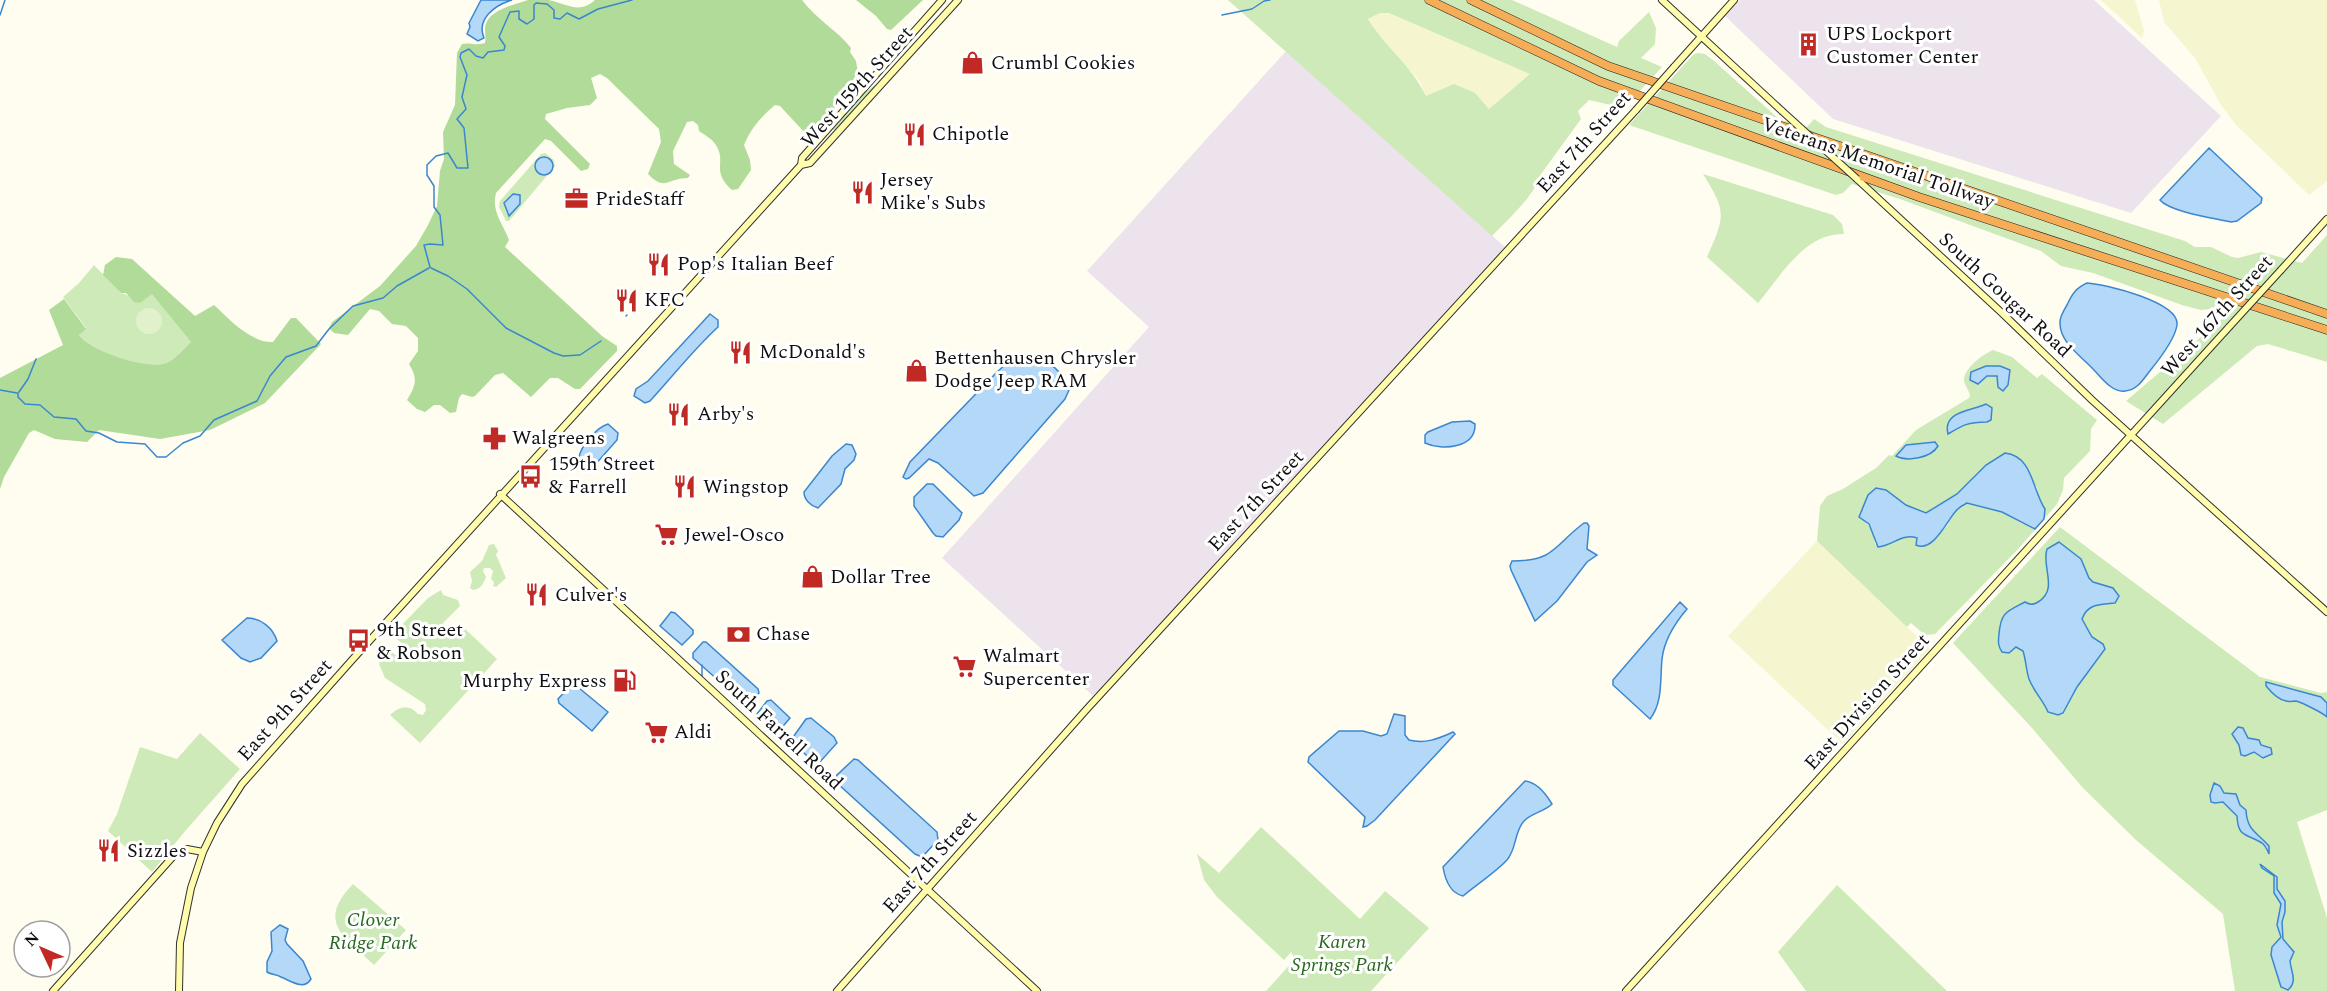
<svg xmlns="http://www.w3.org/2000/svg" width="2327" height="991" font-family="Spectral,serif">
<rect width="100%" height="100%" fill="#fffdf0"/>
<!-- industrial -->
<path fill="#ede3ed" d="M1740,0H2094L2221,116L2131,213L1833,119L1725,16Z
M1287,50L1505,247L1305,468L1093,696L942,558L1149,327L1087,271Z"/>
<!-- farmland -->
<path fill="#f5f5d0" d="M2101,0H2135L2144,31L2142,38Z
M2159,0H2327V181L2309,195L2236,125L2221,105L2195,58L2164,22Z
M1380,13H1389L1531,74L1489,109L1475,93L1426,96L1420,82L1378,34L1368,19Z
M1817,541L1930,649L1843,744L1728,636Z"/>
<!-- green -->
<path fill="#ceeab9" fill-rule="evenodd" d="M1228,0H1512L1617,47L1619,41L1649,12L1656,28L1655,44L1641,58L1662,67L1624,108L1589,100L1578,111L1581,119L1541,174C1533,198 1510,217 1492,236ZM1380,13H1389L1530,74L1489,109L1475,93L1454,84L1426,96C1412,66 1385,47 1368,19Z
M1698,53L1705,54L1713,60L1780,120L1807,127L1814,119L1826,127L2185,241L2195,247H2211L2232,257L2238,258L2261,252L2302,263L2327,235V362L2268,344L2257,346L2163,424L2126,401L2223,318L2210,309L2201,310L2182,305L2093,273L2061,266L2041,251L1897,198L1852,184L1843,193L1836,195L1629,125L1694,54Z
M878,83L835,130H834L832,128L862,94Z
M545,153L554,160L555,166L509,221H506L499,207L500,201L541,154Z
M1703,174L1833,215L1842,224L1844,234C1804,233 1781,276 1758,303L1707,257C1725,216 1727,212 1703,174Z
M94,265L121,293C129,294 132,301 140,303L152,293L191,342C184,348 175,360 166,363C148,370 90,351 79,335L86,328L63,297L79,283Z
M1993,350L2012,357L2037,378L2042,374L2097,420L2091,429L2090,451L2064,478L2063,490L2057,504L2019,548L1935,634L1925,635L1911,623L1907,627L1817,541L1820,506L1827,496L1843,489L1876,468L1889,455L1892,456L1916,430L1969,398L1970,395C1969,391 1965,385 1964,381C1963,369 1983,354 1993,350ZM1986,465L2037,487L2039,500L2023,524L2002,512L1967,502L1956,510L1947,526L1927,546L1914,536L1897,538L1884,546L1875,544C1874,531 1869,525 1860,517L1868,495L1886,490L1906,505L1926,513L1957,494Z
M2060,527L2260,677L2321,693L2327,692V810L2297,822L2327,918V991H2235L2223,914L2136,840L2083,788L2032,728L1953,643Z
M494,544L498,551L496,555C500,562 502,570 506,578L496,587L493,586L494,582L491,579L493,571L490,568H484L483,571L486,577C483,584 481,589 473,590L470,588L472,581L470,572L482,561L489,545Z
M441,590L443,595L458,600L460,606L443,623L444,630L451,633L463,627L497,659L420,743L390,715C400,706 409,704 418,714L423,715L426,710L425,704L385,678L379,664L384,654L393,653L404,662L412,652L397,639L395,632L428,598Z
M200,733L240,769L186,830L152,872L108,831L117,814L140,747L177,759Z
M1261,827L1360,919L1385,891L1429,928L1371,991H1266L1295,959L1291,952L1284,960L1217,897L1204,880L1197,854L1219,873Z
M353,884L406,930L374,965C344,937 316,922 353,884Z
M1837,885L1947,991H1806L1778,952Z"/>
<!-- forest -->
<path fill="#b1db98" d="M528,0C534,0 542,0 548,0C566,3 579,15 595,0H802C816,19 837,30 851,48L850,52L856,61L858,73L836,106L811,135L806,134L780,106L775,105C761,117 751,128 744,145L750,160L751,170L738,189L732,190C711,171 726,163 717,147C713,139 706,136 699,131L698,125L693,121L687,122L673,151L674,164L690,175L688,178C667,178 666,192 648,174L661,142L659,129L607,78L600,74L591,78L597,98L590,105L567,108L546,114L545,119L590,164L588,169L581,171L551,141L545,139L496,193C491,211 503,224 509,240L505,247L602,336L617,346V351L580,389H575L558,378H550L531,397L503,373L495,375L475,396L472,397L462,394L459,398L456,412L450,413L440,405H434L425,412L417,409L407,400C416,385 418,379 409,364L418,351V338L406,326L392,324L379,311L370,309L348,335L334,333L329,328L332,322L380,286L416,246L428,225L437,206L440,171L444,159L443,132L455,105L457,53L462,44C470,42 475,46 485,43C486,38 485,34 485,29C486,10 514,5 528,0Z
M856,0H923L891,30L887,29L876,16Z
M116,257L132,259L195,316L214,305C229,319 251,343 273,342L291,318H296L321,344L265,403L210,430L160,439L99,430L87,442L55,439L34,430L29,433L4,477L0,489V378L63,345L49,310L64,299L86,329L79,335C90,351 148,370 166,363C175,360 184,348 191,342L152,294L140,303L134,302L126,293H121L103,275L105,265Z"/>
<!-- pitch -->
<path fill="#e1f1cb" d="M136 321a13 13 0 1 1 26 0a13 13 0 1 1-26 0Z"/>
<!-- water -->
<path fill="#b4d8f7" stroke="#3a87cf" stroke-width="1.5" d="M481,0H512C495,5 476,19 484,38L478,41L467,34L470,27L469,23Z
M2209,148L2262,198L2261,203L2237,221L2231,222C2214,218 2170,212 2160,200Z
M535 166a9 9 0 1 1 18 0a9 9 0 1 1-18 0Z
M513,194L520,195V204L509,216L504,203Z
M2087,283C2105,284 2180,302 2177,325C2175,339 2158,361 2149,372C2143,380 2137,390 2125,391C2112,393 2101,377 2093,369C2081,356 2059,342 2060,322C2060,316 2064,310 2067,305C2072,294 2076,288 2087,283Z
M710,314L718,320V327C693,350 673,376 650,401L645,403L634,396L636,389L648,381Z
M1030,356C1047,357 1065,374 1069,390L1065,399L983,493L974,496L938,463L929,459L909,478L906,479L903,477L910,462L997,372L1006,364Z
M1986,366H2000L2010,370L2008,385L2003,391L1998,387L1997,376H1987L1978,384L1970,380L1971,372Z
M1986,404L1992,408L1991,420L1987,422C1968,422 1963,425 1948,434C1942,411 1972,411 1986,404Z
M1470,421L1475,424C1476,448 1442,451 1425,443V435L1428,432L1452,422Z
M608,424L618,433L617,440L594,466H589L579,457C581,446 597,427 608,424Z
M1935,442L1938,446C1931,458 1907,462 1896,456L1906,445Z
M846,444L852,445L856,454L854,460L845,469L841,484L818,508C811,506 804,500 804,492L832,456Z
M2005,453C2033,456 2032,490 2045,509L2044,519L2035,529L2002,512L1967,503C1963,505 1958,508 1955,512C1946,523 1932,553 1916,545L1917,538C1902,533 1892,546 1878,547L1869,524L1859,517L1868,495L1876,488L1886,490L1906,505L1926,513L1957,494L1986,465Z
M927,484H933L962,513L959,520L943,537L936,536L933,533L914,506V497Z
M1584,523H1587L1589,526L1587,549L1597,555L1587,562L1557,601L1535,621L1511,570L1510,566L1512,561C1556,561 1554,545 1584,523Z
M2059,542L2081,559L2089,578L2093,582L2113,588L2119,596L2115,603C2100,605 2088,603 2082,619L2092,637L2103,644L2105,649L2077,687L2063,713L2058,715L2048,712C2043,700 2034,692 2029,679C2026,670 2026,660 2023,651L2016,647L2009,653L2002,652C1998,646 1998,642 1999,634C2001,612 2006,612 2025,602C2030,605 2033,605 2038,602C2059,590 2041,566 2047,549Z
M1680,602L1687,609C1675,623 1664,641 1662,659C1660,679 1663,703 1650,719L1613,685V680Z
M671,612L675,613L693,630V634L682,645L660,626Z
M247,618C261,618 273,628 277,641L261,658L250,662L241,658L222,640Z
M703,642H706L758,689L759,693L749,703L745,704L693,658V653Z
M2266,682L2321,697L2327,703V717C2323,713 2303,703 2296,701C2293,701 2289,702 2286,701C2278,700 2271,692 2266,686Z
M573,683L608,712L592,731L559,703L558,699Z
M771,700L790,718L778,732L757,714L767,701Z
M1394,714L1405,716V735L1409,740C1425,744 1438,739 1453,732L1455,734L1375,820L1367,826L1363,827L1365,817L1308,762L1309,757L1339,731H1363L1381,736L1387,734Z
M811,718L834,737L837,743L819,763L813,762L791,740L806,719Z
M2238,727L2243,728L2248,738L2259,740L2261,745L2271,748L2272,754L2263,758L2254,752L2245,756L2241,755L2239,745L2232,734Z
M854,759L858,760L937,832L938,840L922,857L915,854L837,783L835,780L837,775Z
M1525,781C1536,782 1546,794 1552,804C1544,812 1531,813 1524,821C1514,832 1517,848 1507,860C1495,873 1477,884 1463,896C1450,893 1445,879 1443,867Z
M2214,783L2220,786L2224,793L2236,794L2240,805L2246,810C2247,831 2257,832 2269,846V854C2268,852 2266,846 2262,843C2246,833 2238,838 2237,816L2223,802L2215,803L2211,802L2210,795Z
M2260,864L2277,877V889L2285,901V912L2282,922L2283,939L2294,952L2290,961C2291,972 2298,981 2288,990L2281,987L2271,955L2272,947L2281,937L2277,925L2281,904L2274,893V876L2262,868Z
M280,925L288,929L285,940L287,944L303,961L311,979C304,991 291,981 281,977C276,974 272,975 267,972V962L272,951L271,932Z"/>
<g fill="none" stroke-linecap="round" stroke-linejoin="round">
<!-- stream -->
<path stroke="#3a87cf" stroke-width="1.5" d="M0,15L5,0
M1222,15L1252,9L1264,1L1270,0
M430,267L424,245L430,244L443,245L440,215L434,207V186L427,175V165L436,156L448,153L457,168H468L464,128L457,119L466,109L462,97L467,75L460,57L461,53L469,49L476,56L483,58L488,52L504,50L505,46L499,37L510,12L519,11V19L527,24L534,19V5L536,3L547,4L554,10V18L560,19L567,13L579,19L598,9L632,0
M431,268L448,276L467,289L506,328L554,353L563,356L580,355L601,341
M626,316L627,315
M0,390L17,393
M19,392L28,379L36,359
M18,393V397L25,404L40,405L54,417L76,419L86,431L99,433L117,442L145,444L157,457H166L183,443L200,436L214,420L257,401L270,376L286,357L316,346L329,329L353,306L383,298L397,286L429,268
M702,665V676"/>
<defs>
<path id="secondary" d="M1662,0L1782,111
M1674,67L1734,0
M801,165L810,163L958,0
M1857,179L2002,313L2092,400L2327,612
M2281,270L2327,219
M500,494L1037,991
M53,991L177,852L187,849L203,852
M179,991L180,943L191,888L203,852L217,823L242,784L352,660L801,165L802,158L942,0
M837,991L1086,710L1636,110
M1626,991L2229,327"/>
<path id="highway" d="M1429,0L1599,81L1919,197L2327,330
M1471,0L1608,66L2327,314"/>
</defs>
<!-- secondary casing -->
<use href="#secondary" stroke="#313131" stroke-width="8"/>
<!-- highway casing -->
<use href="#highway" stroke="#202020" stroke-width="9"/>
<!-- secondary -->
<use href="#secondary" stroke="#fffdab" stroke-width="6"/>
<!-- highway -->
<use href="#highway" stroke="#f6ad57" stroke-width="8"/>
<defs>
<path id="secondary-bridge" d="M1636,110L1674,67
M1782,111L1857,179
M2229,327L2281,270"/>
</defs>
<!-- secondary-bridge casing -->
<use href="#secondary-bridge" stroke="#313131" stroke-width="8" stroke-linecap="butt"/>
<!-- secondary-bridge -->
<use href="#secondary-bridge" stroke="#fffdab" stroke-width="6"/>
</g>
<!-- icons -->
<defs>
<symbol id="building-bare" viewBox="-9 -9 18 18"><path d="M-4-6H4V6H1V3H-1V6H-4ZM-2.5-4.3h1.7v1.8h-1.7ZM.8-4.3h1.7v1.8H.8ZM-2.5-1h1.7V.8h-1.7ZM.8-1h1.7V.8H.8Z" fill="#c12a24" stroke="#fff" stroke-width="2.5" paint-order="stroke"/></symbol>
<symbol id="shop-bare" viewBox="-9 -9 18 18"><path d="M-5-2.5h2.3a2.7 3.5 0 0 1 5.4 0H5L5.5 6h-11ZM-1.5-2.5h3a1.5 2.3 0 0 0-3 0Z" fill="#c12a24" stroke="#fff" stroke-width="2.5" paint-order="stroke"/></symbol>
<symbol id="restaurant-bare" viewBox="-9 -9 18 18"><path d="M-5-6h1v4h1v-4h1v4h1v-4h1v5L-1.5 .5V6h-2V.5L-5-1ZM5-6V6H3V1.5H1.5Q1.5-4 5-6Z" fill="#c12a24" stroke="#fff" stroke-width="2.5" paint-order="stroke"/></symbol>
<symbol id="office-bare" viewBox="-9 -9 18 18"><path d="M-6-3h4V-5.5h4V-3h4V5H-6ZM-1-4.5V-3h2v-1.5ZM-6 0V1H6V0Z" fill="#c12a24" stroke="#fff" stroke-width="2.5" paint-order="stroke"/></symbol>
<symbol id="pharmacy-bare" viewBox="-9 -9 18 18"><path d="M-2-6h4v4h4v4h-4v4h-4v-4h-4v-4h4Z" fill="#c12a24" stroke="#fff" stroke-width="2.5" paint-order="stroke"/></symbol>
<symbol id="bus-bare" viewBox="-9 -9 18 18"><path d="M-5-6H5V4H4V6H2V4H-2V6H-4V4H-5ZM-3.5-4V0h7V-4ZM-3.5 1.2v1.5H-2V1.2ZM2 1.2v1.5H3.5V1.2Z" fill="#c12a24" stroke="#fff" stroke-width="2.5" paint-order="stroke"/></symbol>
<symbol id="supermarket-bare" viewBox="-9 -9 18 18"><path d="M-6-5.5h2.5l.6 2H6L4.5 2H-2.5L-4.4-4H-6ZM-1.5 3.2a1.3 1.3 0 1 0 .1 0ZM3 3.2a1.3 1.3 0 1 0 .1 0Z" fill="#c12a24" stroke="#fff" stroke-width="2.5" paint-order="stroke"/></symbol>
<symbol id="bank-bare" viewBox="-9 -9 18 18"><path d="M-6-4H6V4H-6ZM0-2.3a2.3 2.3 0 1 0 0 4.6a2.3 2.3 0 1 0 0-4.6Z" fill="#c12a24" stroke="#fff" stroke-width="2.5" paint-order="stroke"/></symbol>
<symbol id="fuel-bare" viewBox="-9 -9 18 18"><path d="M-5.5-6h7V0h2V4h1.3V-2.5L3-4.5l.8-.8L6-3V5H2.5V1h-1V6h-7ZM-4.2-4.7v3.2H.2V-4.7Z" fill="#c12a24" stroke="#fff" stroke-width="2.5" paint-order="stroke"/></symbol>
</defs>
<g fill-rule="evenodd">
<use href="#building-bare" x="1792" y="28" width="33" height="33"/>
<use href="#shop-bare" x="956" y="46" width="33" height="33"/>
<use href="#restaurant-bare" x="898" y="118" width="33" height="33"/>
<use href="#restaurant-bare" x="846" y="176" width="33" height="33"/>
<use href="#office-bare" x="560" y="182" width="33" height="33"/>
<use href="#restaurant-bare" x="642" y="248" width="33" height="33"/>
<use href="#restaurant-bare" x="610" y="284" width="33" height="33"/>
<use href="#restaurant-bare" x="724" y="336" width="33" height="33"/>
<use href="#shop-bare" x="900" y="354" width="33" height="33"/>
<use href="#restaurant-bare" x="662" y="398" width="33" height="33"/>
<use href="#pharmacy-bare" x="478" y="422" width="33" height="33"/>
<use href="#bus-bare" x="514" y="460" width="33" height="33"/>
<use href="#restaurant-bare" x="668" y="470" width="33" height="33"/>
<use href="#supermarket-bare" x="650" y="518" width="33" height="33"/>
<use href="#shop-bare" x="796" y="560" width="33" height="33"/>
<use href="#restaurant-bare" x="520" y="578" width="33" height="33"/>
<use href="#bank-bare" x="722" y="618" width="33" height="33"/>
<use href="#bus-bare" x="342" y="624" width="33" height="33"/>
<use href="#supermarket-bare" x="948" y="650" width="33" height="33"/>
<use href="#fuel-bare" x="608" y="664" width="33" height="33"/>
<use href="#supermarket-bare" x="640" y="716" width="33" height="33"/>
<use href="#restaurant-bare" x="92" y="834" width="33" height="33"/>
</g>
<g text-anchor="middle" dominant-baseline="central" stroke-width="6" stroke-linejoin="round" paint-order="stroke">
<!-- poi labels -->
<g font-size="20" fill="#0f0f0f" stroke="#fff" text-anchor="start">
<text x="1826" y="34">UPS Lockport<tspan x="1826" dy="23">Customer Center</tspan></text>
<text x="991" y="63">Crumbl Cookies</text>
<text x="932" y="134">Chipotle</text>
<text x="880" y="180">Jersey<tspan x="880" dy="23">Mike's Subs</tspan></text>
<text x="595" y="199">PrideStaff</text>
<text x="677" y="264">Pop's Italian Beef</text>
<text x="644" y="300">KFC</text>
<text x="759" y="352">McDonald's</text>
<text x="934" y="358">Bettenhausen Chrysler<tspan x="934" dy="23">Dodge Jeep RAM</tspan></text>
<text x="697" y="414">Arby's</text>
<text x="512" y="438">Walgreens</text>
<text x="549" y="464">159th Street<tspan x="549" dy="23">&amp; Farrell</tspan></text>
<text x="703" y="487">Wingstop</text>
<text x="684" y="535">Jewel-Osco</text>
<text x="830" y="577">Dollar Tree</text>
<text x="555" y="595">Culver's</text>
<text x="377" y="630">9th Street<tspan x="377" dy="23">&amp; Robson</tspan></text>
<text x="756" y="634">Chase</text>
<text x="983" y="656">Walmart<tspan x="983" dy="23">Supercenter</tspan></text>
<text x="607" y="681" text-anchor="end">Murphy Express</text>
<text x="674" y="732">Aldi</text>
<text x="127" y="851">Sizzles</text>
</g>
<!-- street labels -->
<g font-size="20" fill="#0f0f0f" stroke="#fff">
<text transform="translate(857 87) rotate(-48)">West 159th Street</text>
<text transform="translate(1584 142) rotate(-48)">East 7th Street</text>
<text transform="translate(1878 163) rotate(19)">Veterans Memorial Tollway</text>
<text transform="translate(2005 295) rotate(43)">South Gougar Road</text>
<text transform="translate(2217 316) rotate(-48)">West 167th Street</text>
<text transform="translate(1256 501) rotate(-47)">East 7th Street</text>
<text transform="translate(1867 702) rotate(-48)">East Division Street</text>
<text transform="translate(285 710) rotate(-48)">East 9th Street</text>
<text transform="translate(779 730) rotate(43)">South Farrell Road</text>
<text transform="translate(930 862) rotate(-48)">East 7th Street</text>
</g>
<!-- park labels -->
<g font-size="20" font-style="italic" fill="#27681d" stroke="#fff">
<text x="373" y="920">Clover<tspan x="373" dy="23">Ridge Park</tspan></text>
<text x="1342" y="942">Karen<tspan x="1342" dy="23">Springs Park</tspan></text>
</g>
</g>
<!-- north arrow -->
<g transform="translate(42 949) rotate(314)"><circle r="28" fill="#ffffff" stroke="#9f9f9f" stroke-width="1.5"/>
<path d="M0-4.5L10 22L0 15L-10 22Z" fill="#c12a24"/>
<text y="-9" font-size="16" font-weight="bold" text-anchor="middle" fill="#0f0f0f">N</text>
</g>
</svg>
